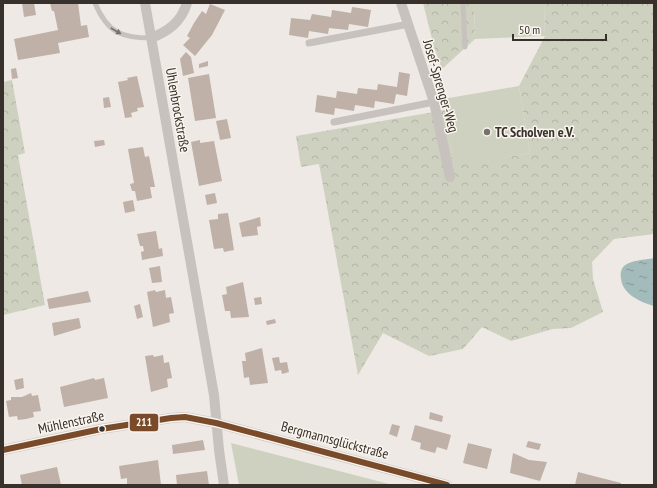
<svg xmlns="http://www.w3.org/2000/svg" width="657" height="488" font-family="'PT Sans Narrow',sans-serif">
<defs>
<pattern id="forest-crowns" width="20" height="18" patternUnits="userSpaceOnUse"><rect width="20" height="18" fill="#ced1c0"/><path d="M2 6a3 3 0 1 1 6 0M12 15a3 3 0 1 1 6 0" fill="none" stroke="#b2b4a5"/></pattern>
<pattern id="water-ripples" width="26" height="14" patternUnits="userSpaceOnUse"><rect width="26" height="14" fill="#a3bbbb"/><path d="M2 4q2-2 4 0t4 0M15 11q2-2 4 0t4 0" fill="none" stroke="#869898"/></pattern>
</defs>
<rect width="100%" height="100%" fill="#eee9e4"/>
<!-- green -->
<path fill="#ced1c0" d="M474,3H544L545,36L475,39Z
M519,86L530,153L454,167L443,99Z
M231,443L393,485H239Z"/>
<!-- forest -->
<path fill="url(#forest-crowns)" d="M423,3H474L475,39L442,69L434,47Z
M544,3H654V234L614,239L592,262L593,279L603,312L571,328L553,329L511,341L482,327L463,349L429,356L383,333L358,375L319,164L301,167L296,136L445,110L454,166L530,153L519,86L545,36Z
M12,80L25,153L18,155L45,305L3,315V82Z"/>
<!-- water -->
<path fill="url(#water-ripples)" d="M654,258V306C640,302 622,294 621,278C620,274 621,269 624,266C631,260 645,260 654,258Z"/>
<!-- building -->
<path fill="#bfb0a8" d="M22,3H34L36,15L24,17Z
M50,3H78L81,26L87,25L89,37L58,43L60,53L18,60L14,39L58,30L54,11H52Z
M210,4L225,10L212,35L195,56L183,45L190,38L187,36L194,23L202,11L206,14Z
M352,7L371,10L368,27L349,24L348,30L329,28L328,34L309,31L308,38L289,35L291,18L310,20L312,14L331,17L332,10L351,13Z
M186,52L191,57L194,73L183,76L180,59Z
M208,61V66L199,68V64Z
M16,68L18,78L12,79L11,69Z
M399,72L410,74L407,96L396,94L394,104L375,101L374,108L355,105L354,111L335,108L334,115L315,112L317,95L336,98L337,91L357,94L358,88L377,90L378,84L397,87Z
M209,74L216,118L195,121L188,78Z
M137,76L144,107L137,108L138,111L131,113L132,117L125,118L118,82L128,80L127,78Z
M109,97L111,107L104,108L103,98Z
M227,119L231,138L220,140L216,121Z
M104,140L105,145L95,147L94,141Z
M200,140V143L214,141L222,181L199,186L191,142Z
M143,147L145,157L149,156L155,187H150L152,198L137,201L135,191H132L130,184L134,183L128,149Z
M215,193L217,203L207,205L205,195Z
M133,200L135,211L125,213L123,202Z
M228,213L234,250L224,252L223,248L214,249L209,220L218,219V214Z
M260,217L261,226L257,227L258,235L242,237L239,223Z
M156,231L159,249L162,248L163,256L142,260L141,252L144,251L143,246H140L137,234Z
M160,266L162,282L152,283L149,268Z
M243,282L249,317L231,318L230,311H225L222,295L227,294L226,287Z
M155,290L156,292L165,290L166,298L171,297L174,313L169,314L170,322L153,327L147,292Z
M88,291L91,302L49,309L47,299Z
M261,297L262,304L255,305L254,298Z
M140,304L143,317L137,319L134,306Z
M79,318L81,328L54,336L52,323Z
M275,319L276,323L267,325L266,321Z
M262,348L268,383L250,385L249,377L244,378L242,361H246L245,353Z
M153,355L154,357L163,355L164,363L169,362L172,378L167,379L168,387L151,392L145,356Z
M279,357L280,363L287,362L289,372L282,374L281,370L275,371L272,358Z
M23,378L24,388L16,390L14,380Z
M94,378L95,380L104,378L108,398L64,407L60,387Z
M31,393L32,396L38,395L41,411L33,412L34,417L26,419L18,420L17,416L9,417L6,401L11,400V397H22Z
M430,412L443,416L442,422L429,419Z
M392,424L400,426L397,437L389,434Z
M415,425L451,435L447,450L437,447L435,453L420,449L421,443L411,440Z
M203,440L205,450L173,454L172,445Z
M528,441L541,444L539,450L526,447Z
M468,443L492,449L487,469L463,463Z
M513,453L529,460L547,462L540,481L510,473Z
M158,460L161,485H127V478L121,479L119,466Z
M57,467L61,485H22L20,475Z
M207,471L209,485H177L176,475Z
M578,472L621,483V485H575Z"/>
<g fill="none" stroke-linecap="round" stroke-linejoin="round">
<!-- service -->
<path stroke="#c7c2bd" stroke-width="5" d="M95,3C107,32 121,38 151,38
M463,3L465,47"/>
<!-- pedestrian -->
<path stroke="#c7c2bd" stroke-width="7" d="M309,43L409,24
M334,122L434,102"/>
<!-- minor -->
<path stroke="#c7c2bd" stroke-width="10" d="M145,3L214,395L219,450L224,485
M401,3L434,102L450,177
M151,38C169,31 181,22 187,3
M3,450L101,429L171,418L185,417L216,423L447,485"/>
<defs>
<path id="bus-1" d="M3,450L101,429L171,418L185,417L216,423L447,485"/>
</defs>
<!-- bus-1 casing -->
<use href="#bus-1" stroke="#f9f4ed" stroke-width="9"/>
<!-- bus-1 -->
<use href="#bus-1" stroke="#7a4b2a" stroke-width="6"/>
</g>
<!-- one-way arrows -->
<defs><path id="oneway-solid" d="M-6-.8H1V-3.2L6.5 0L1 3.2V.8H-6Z"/></defs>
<use fill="#78726d" href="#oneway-solid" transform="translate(116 31) rotate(30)"/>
<!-- markers -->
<circle fill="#77716c" stroke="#f9f4ed" stroke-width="1.5" cx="487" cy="132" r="4"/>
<circle fill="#37302b" stroke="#f9f4ed" stroke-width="1.5" cx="102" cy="429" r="3.5"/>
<g text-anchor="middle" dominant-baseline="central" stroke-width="3" stroke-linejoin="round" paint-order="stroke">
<!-- street labels -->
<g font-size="14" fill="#37302b" stroke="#f9f4ed">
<text transform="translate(441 86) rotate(74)">Josef-Sprenger-Weg</text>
<text transform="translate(178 110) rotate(80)">Uhlenbrockstraße</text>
<text transform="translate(71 422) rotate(-12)">Mühlenstraße</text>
<text transform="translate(335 440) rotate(15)">Bergmannsglückstraße</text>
</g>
<!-- poi labels -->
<g font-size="14" font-weight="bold" fill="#37302b" stroke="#f9f4ed" text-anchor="start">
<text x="495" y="132">TC Scholven e.V.</text>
</g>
</g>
<rect stroke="#f9f4ed" stroke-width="1.5" x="129" y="413" width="30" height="19" rx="4" fill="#7a4b2a"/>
<g font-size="11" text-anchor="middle" font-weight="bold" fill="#fff">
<text x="144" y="426">211</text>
</g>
<!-- border -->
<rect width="657" height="488" fill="none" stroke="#37302b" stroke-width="8"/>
<!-- scale -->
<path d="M513 34v6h93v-6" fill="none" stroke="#37302b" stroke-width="2"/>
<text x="519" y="34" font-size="12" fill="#37302b" stroke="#f9f4ed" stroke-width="3" paint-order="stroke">50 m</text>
</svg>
